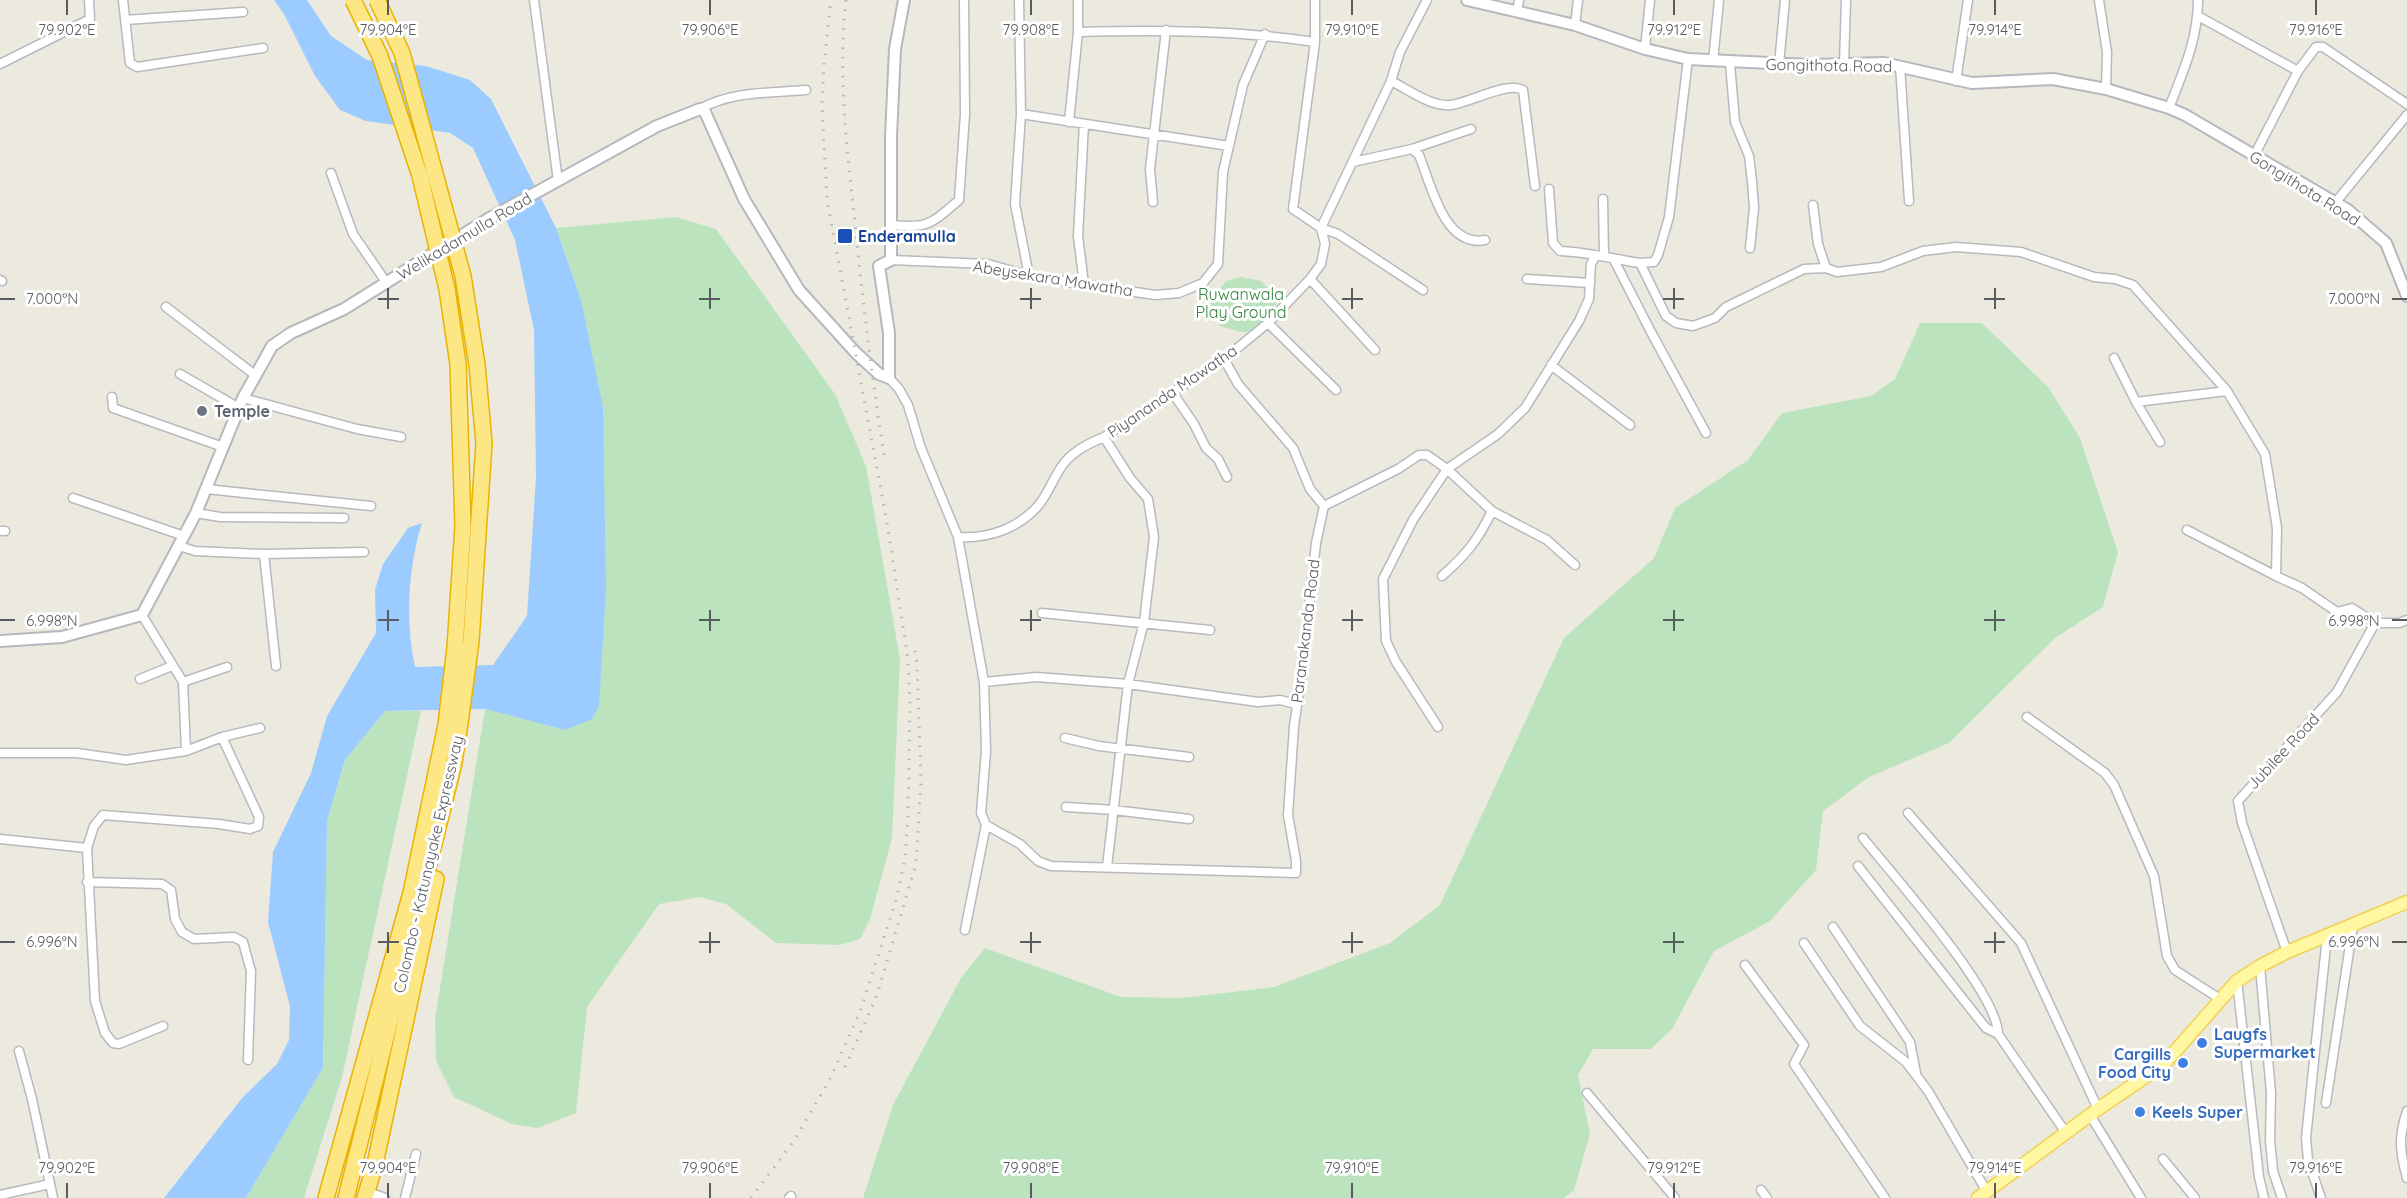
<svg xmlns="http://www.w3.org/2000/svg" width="2407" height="1198" font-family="Quicksand,sans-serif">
<rect width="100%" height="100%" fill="#eceadf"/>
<!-- green -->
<path fill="#bbe4be" d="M676,217L716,229L835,394L866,466L900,659L892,838L870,919L860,939L839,945L776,943L726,904L700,897L659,904L587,1007L576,1113L537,1128L512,1124L454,1097L436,1061L435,1019L485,709L565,730L581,300L556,228Z
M1241,277L1261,281L1271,291L1276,300L1275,309L1269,318L1247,332H1240L1220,326L1209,299H1213L1226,281Z
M1920,323H1982L2048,387L2080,438L2118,552L2103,607L2055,638L1949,743L1869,777L1823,811L1816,870L1770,921L1714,951L1672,1029L1651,1049H1593L1578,1075L1590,1134L1574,1190L1564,1198H863L893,1105L961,978L985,948L1121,997L1182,998L1274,987L1390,943L1440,905L1564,638L1654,558L1675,508L1748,460L1782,413L1871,396L1895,379Z
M385,711H421L342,1077L304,1198H246L323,1068L327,821L345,760Z"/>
<!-- water -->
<path fill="#9cccff" d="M274,0H307L331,36L367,60L426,66L470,80L491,99L556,228L581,300L603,407L606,589L599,706L592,719L565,730L485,709L385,711L345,760L327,821L323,1068L246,1198H164L243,1097L277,1064L289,1040L290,1007L268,922L273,852L311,773L327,716L376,633L375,590L383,564L408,528L422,523C408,568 405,621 415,667L493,665L527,616L536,478L534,330L515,240L473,148L450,133L366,121L340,110L315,76L284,14Z"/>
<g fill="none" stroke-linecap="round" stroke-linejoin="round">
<defs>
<path id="street" d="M123,0L130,63L137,67L263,48
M534,0L558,181
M1019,0L1021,114L1015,204L1029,276
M1315,0V42L1293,209L1321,228L1338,234L1423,290
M2099,0L2107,52L2106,89
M1517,12L1519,0
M2198,16L2298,71
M125,20L243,12
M1575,25L1578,0
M1078,32V0
M1645,49L1650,0
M1713,61L1719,0
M1730,63L1735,122L1749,156L1752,181L1754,208L1750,248
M1844,63L1846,0
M0,64L90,19L89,0
M1779,64L1785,0
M1900,66L1909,201
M1391,81C1409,90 1431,107 1451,105C1469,103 1508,81 1523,90L1535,186
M1956,81L1968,0
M2169,108C2183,72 2198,39 2198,0
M700,109C732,91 770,93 806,90
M1021,114L1229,146
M1069,122L1078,32C1158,30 1236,30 1315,42
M1084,124L1078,236L1084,284
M1412,149L1419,155C1431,184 1444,248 1485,240
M2254,156L2298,71L2316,47H2323L2407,104
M1353,162L1412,149L1471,129
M331,173L353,234L386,282
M1549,189L1553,243L1560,251C1588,252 1613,259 1640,263L1666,316L1676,323L1693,326L1715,318L1726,307L1804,269L1826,268L1837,272L1881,267L1923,251L1956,247L2021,252L2094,277L2115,279L2133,285L2227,391L2265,454L2277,528L2276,576L2302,588L2337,612L2352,608L2375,623
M1603,199L1604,256
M1153,202L1150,169L1166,30
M2335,203L2407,115
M1813,205L1818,244L1826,268
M892,225C929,229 932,223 959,200L965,114L964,0
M891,260L988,264L1029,276L1155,295L1179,293L1203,283L1218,264L1223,172L1243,85L1265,34
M1614,260L1651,332L1706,433
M1640,263L1654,262L1658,255L1669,217L1688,59
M1310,279L1375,350
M1527,279L1590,283
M0,280L2,281
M166,307L255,375
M1268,323L1336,390
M2114,358L2136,402L2160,442
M1224,359L1238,384L1293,448L1310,489L1324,506
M1551,365L1630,425
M180,374L239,408
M889,378L899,389L908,405L921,448L958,537L984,682L986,751L981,813L986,825L1020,844L1038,861L1051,866L1296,873V861L1288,815L1294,726L1302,672L1316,543L1324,506L1398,469L1419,455H1427L1447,469L1413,520L1383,579L1386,641L1396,662L1438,727
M1172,392L1194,424L1206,448L1218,459L1227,477
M112,397L113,408L223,447
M243,398L357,429L401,437
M2136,402L2227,391
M1104,437L1130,478L1148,499L1154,537L1144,622L1128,684L1107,867
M206,489L371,506
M73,498L184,536
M196,513L220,517L344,518
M2187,530L2276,576
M0,531H5
M958,537C988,539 1017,529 1038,506C1049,493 1054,475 1065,462C1075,450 1090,443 1104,437L1224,359L1268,323L1310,279L1321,264L1325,244L1321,228L1391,81L1400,52L1427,0
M179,546L195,551L264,554L276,666
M264,554L364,552
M1575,565L1547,540L1492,511L1447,469L1498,434L1525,408L1579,321L1589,299L1591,264L1595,257
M1442,576C1466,555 1478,540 1492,511
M1042,613L1210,630
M142,615L183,682L186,751
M140,679L172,666
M183,682L227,667
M984,682L1036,677L1128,684L1258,702L1280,700L1296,704
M2027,717L2105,773L2114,785L2154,876L2167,956L2175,970L2220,999
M1065,738L1099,746L1189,757
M1,753H77L126,760L186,751L222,737L260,728
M1066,807L1114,810L1189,819
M1908,813L2021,943L2098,1109
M1863,838C1893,875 1998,993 1998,1034
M0,839L87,848
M1858,866L1974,1013L1986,1028L1998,1034L2066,1133
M87,882L162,884L171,890L175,919L182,932L194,939L234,937L243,942L251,971L248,1060
M1833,927L1910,1042L1916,1073
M965,930L986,825
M1804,943L1860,1026L1906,1062L1928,1091L1987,1192
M2287,952L2242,823L2238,801L2337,692L2375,623H2399L2407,620
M1745,965L1804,1045L1794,1064L1885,1198
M2260,966L2271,1093L2270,1140L2273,1171L2282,1198
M2237,981L2259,1177L2264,1198
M163,1026L119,1044L113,1043L105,1033L95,1001L87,848L94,826L103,815L219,824L250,829L258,826L259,817L222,737
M19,1051L32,1099L53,1198
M1587,1093L1675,1198
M2326,1103L2353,925
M2407,1111C2398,1138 2400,1152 2407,1178
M2090,1115L2141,1198
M2163,1159L2195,1198
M1761,1190L1767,1198
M374,1194L385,1198
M0,1195L50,1184
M405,1198L416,1154
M789,1198L791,1196
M2321,1198L2308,1160L2306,1138L2327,936"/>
<path id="secondary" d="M1467,0L1575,25L1645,49L1688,59L1811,65L1884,63L1972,83L2053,79L2106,89L2169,108L2185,115L2348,210L2386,243L2407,296
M0,641L62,637L142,615L196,513L243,398L272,346L291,333L344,309L488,219L657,126L700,109L705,112L744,199L799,290L856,353L879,374L889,378V333L879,266L891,260V136L895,49L904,0"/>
<path id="primary" d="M1978,1198L2098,1109L2164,1064L2237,981L2260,966L2287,952L2407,902"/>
<path id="highway" d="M326,1198L411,893L446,725
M346,1198L454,763L460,723
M365,1198L375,1164L436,879"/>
</defs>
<!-- street casing -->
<use href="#street" stroke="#b7b9be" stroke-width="11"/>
<!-- secondary casing -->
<use href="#secondary" stroke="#b5b8be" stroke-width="14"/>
<!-- primary casing -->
<use href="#primary" stroke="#f1d053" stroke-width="15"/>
<!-- highway casing -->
<use href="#highway" stroke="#eab300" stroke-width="18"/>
<!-- street -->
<use href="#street" stroke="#fff" stroke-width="8"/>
<!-- secondary -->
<use href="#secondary" stroke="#fff" stroke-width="10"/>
<!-- primary -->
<use href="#primary" stroke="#fff7a1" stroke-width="12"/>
<!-- highway -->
<use href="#highway" stroke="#fde785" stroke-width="15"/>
<!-- rail -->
<path stroke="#b3b4b4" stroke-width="3" stroke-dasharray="1.5 8" stroke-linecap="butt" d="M846,0C838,71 846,143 854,213C862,296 872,379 885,461
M845,1067L876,998L916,864L921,780L917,664L914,645
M751,1198L793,1142L829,1081L860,1012L896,900L905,858L908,817L910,703L908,659L887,523L827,199L822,106L824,64L831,0"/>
<defs>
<path id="highway-bridge" d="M353,0L380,56L420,176L447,289L458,364L463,526L455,648L446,725
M377,0L402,53L463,276L477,365L484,443L471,641L460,723"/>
</defs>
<!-- highway-bridge casing -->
<use href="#highway-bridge" stroke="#eab300" stroke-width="18" stroke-linecap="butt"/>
<!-- highway-bridge -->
<use href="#highway-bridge" stroke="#fde785" stroke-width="15"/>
</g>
<!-- ticks -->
<path fill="none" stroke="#585b60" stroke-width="2" d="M67,0V15M388,0V15M710,0V15M1031,0V15M1352,0V15M1674,0V15M1995,0V15M2316,0V15M388,288V309M710,288V309M1031,288V309M1352,288V309M1674,288V309M1995,288V309M0,299H15M378,299H399M699,299H720M1020,299H1041M1342,299H1363M1663,299H1684M1984,299H2005M2392,299H2407M388,610V631M710,610V631M1031,610V631M1352,610V631M1674,610V631M1995,610V631M0,620H15M378,620H399M699,620H720M1020,620H1041M1342,620H1363M1663,620H1684M1984,620H2005M2392,620H2407M388,932V953M710,932V953M1031,932V953M1352,932V953M1674,932V953M1995,932V953M0,942H15M378,942H399M699,942H720M1020,942H1041M1342,942H1363M1663,942H1684M1984,942H2005M2392,942H2407M67,1183V1198M388,1183V1198M710,1183V1198M1031,1183V1198M1352,1183V1198M1674,1183V1198M1995,1183V1198M2316,1183V1198"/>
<!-- markers -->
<rect fill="#1a4fb4" stroke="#fff" stroke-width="2" x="837" y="228" width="16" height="16" rx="3"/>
<circle fill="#6b7280" stroke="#fff" stroke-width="2" cx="202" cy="411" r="6"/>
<g fill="#3f7fe0" stroke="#fff" stroke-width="2">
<circle cx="2202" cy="1043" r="6"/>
<circle cx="2183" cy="1063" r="6"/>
<circle cx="2140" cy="1112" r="6"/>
</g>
<g text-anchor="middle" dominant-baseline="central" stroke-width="6" stroke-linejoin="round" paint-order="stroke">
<!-- street labels -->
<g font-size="16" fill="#585b60" stroke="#fff">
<text transform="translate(1829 65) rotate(1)">Gongithota Road</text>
<text transform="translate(2305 188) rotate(32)">Gongithota Road</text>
<text transform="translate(464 236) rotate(-31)">Welikadamulla Road</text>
<text transform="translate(1053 278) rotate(9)">Abeysekara Mawatha</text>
<text transform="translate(1172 391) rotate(-34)">Piyananda Mawatha</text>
<text transform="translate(1305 631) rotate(-83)">Paranakanda Road</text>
<text transform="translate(2283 751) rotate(-47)">Jubilee Road</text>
<text transform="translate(428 864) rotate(-77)">Colombo - Katunayake Expressway</text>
</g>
<!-- transit labels -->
<g font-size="16" font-weight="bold" fill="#164399" stroke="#fff" text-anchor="start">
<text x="858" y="236">Enderamulla</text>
</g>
<!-- park labels -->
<g font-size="16" fill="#34843e" stroke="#fff">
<text x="1241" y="294">Ruwanwala<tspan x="1241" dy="18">Play Ground</tspan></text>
</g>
<!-- worship labels -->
<g font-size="16" font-weight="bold" fill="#5b616d" stroke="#fff" text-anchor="start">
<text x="214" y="411">Temple</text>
</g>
<!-- shop labels -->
<g font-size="16" font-weight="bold" fill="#366cbe" stroke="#fff" text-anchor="start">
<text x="2214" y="1034">Laugfs<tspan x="2214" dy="18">Supermarket</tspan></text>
<text x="2171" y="1054" text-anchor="end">Cargills<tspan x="2171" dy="18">Food City</tspan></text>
<text x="2152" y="1112">Keels Super</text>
</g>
</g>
<g font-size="15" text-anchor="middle" fill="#585b60" stroke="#fff" stroke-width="6" stroke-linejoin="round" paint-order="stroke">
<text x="67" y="35">79.902°E</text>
<text x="388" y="35">79.904°E</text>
<text x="710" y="35">79.906°E</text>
<text x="1031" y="35">79.908°E</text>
<text x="1352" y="35">79.910°E</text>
<text x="1674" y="35">79.912°E</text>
<text x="1995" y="35">79.914°E</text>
<text x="2316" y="35">79.916°E</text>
<text x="52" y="304">7.000°N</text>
<text x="2354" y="304">7.000°N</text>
<text x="52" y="626">6.998°N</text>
<text x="2354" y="626">6.998°N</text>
<text x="52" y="947">6.996°N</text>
<text x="2354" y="947">6.996°N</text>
<text x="67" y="1173">79.902°E</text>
<text x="388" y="1173">79.904°E</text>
<text x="710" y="1173">79.906°E</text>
<text x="1031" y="1173">79.908°E</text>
<text x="1352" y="1173">79.910°E</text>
<text x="1674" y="1173">79.912°E</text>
<text x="1995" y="1173">79.914°E</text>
<text x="2316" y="1173">79.916°E</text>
</g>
</svg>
